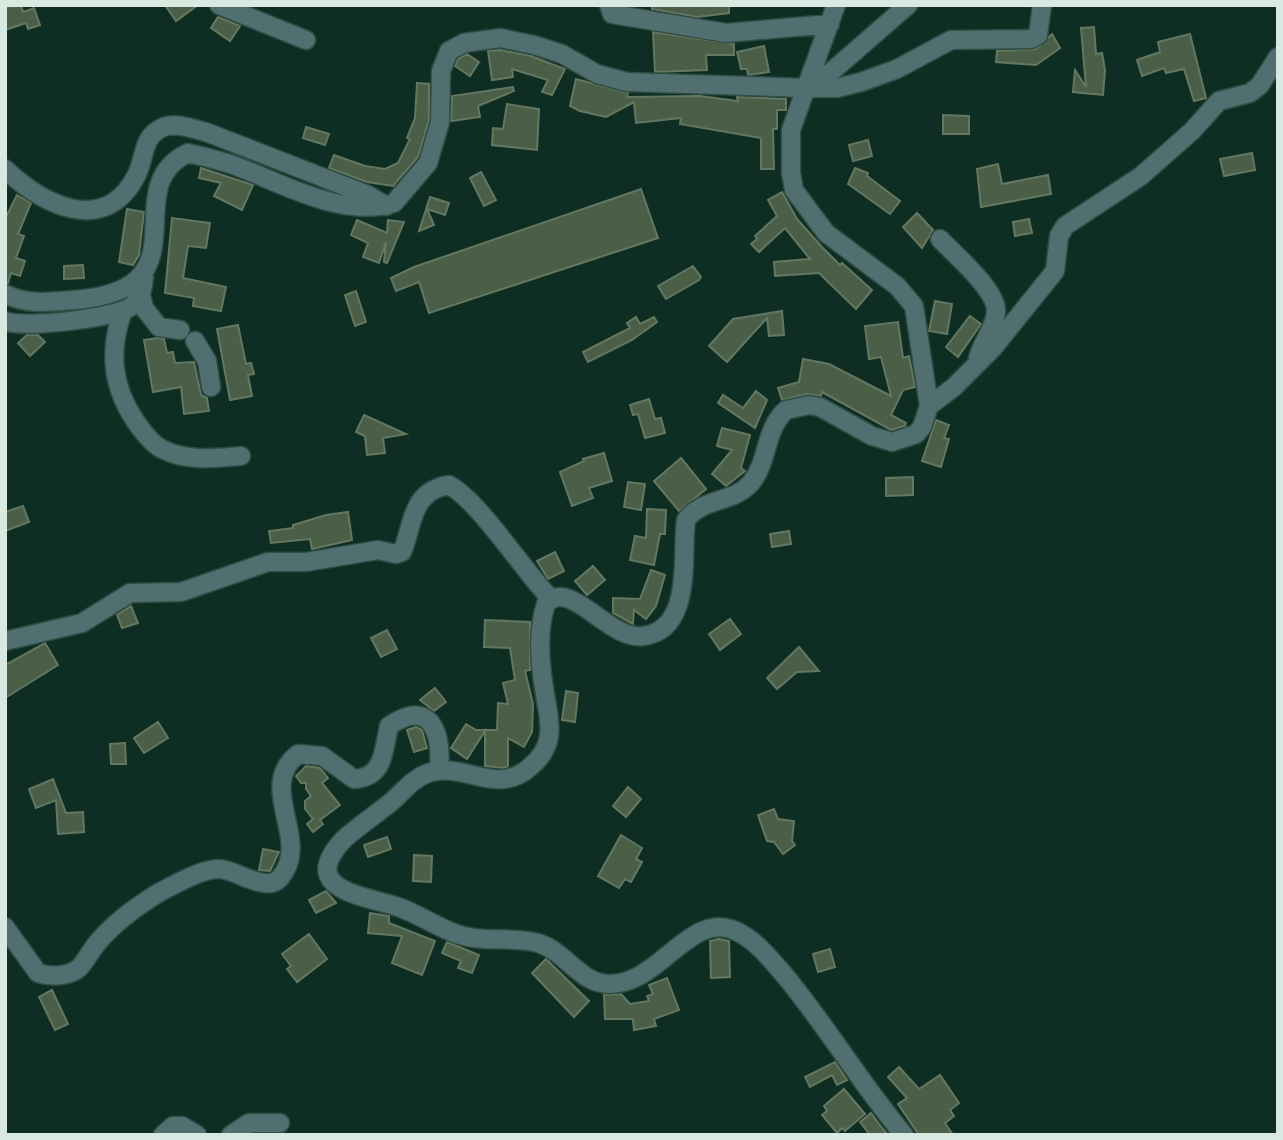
<svg xmlns="http://www.w3.org/2000/svg" width="1283" height="1140" font-family="Arial,sans-serif">
<rect width="100%" height="100%" fill="#0e2e23"/>
<!-- building -->
<path fill="#4b5e48" stroke="#647861" stroke-width="2" d="M21,5L23,12L34,8L40,25L28,29L26,23L5,30V7Z
M165,5H198L176,21Z
M652,5H729V13L697,17L652,9Z
M218,17L240,26L230,41L211,28Z
M1094,27L1096,54L1102,53L1105,70L1103,95L1073,92L1075,70L1086,87L1081,28Z
M653,32L734,44V55H706L707,70L655,72Z
M1052,34L1060,48L1036,65L996,62L997,51L1036,49Z
M1190,34L1206,98L1194,101L1184,69L1166,73L1164,68L1142,76L1137,60L1160,52L1158,42Z
M764,46L769,72L748,75L747,69H741L737,52Z
M500,50L531,56L565,69L552,95L542,92L548,80L512,69L513,77L492,80L488,51Z
M467,54L479,62L470,76L455,66L458,59Z
M576,79L628,93L627,97L700,96L738,101L737,97L786,99V110H777V129H773L774,169H761V138L680,124L681,118L636,123L634,102L606,117L580,111L570,106Z
M417,83L429,84V120L418,157L393,186L367,182L329,168L334,155L365,166L385,169L398,163L410,139L407,138L415,118Z
M513,87L514,91L478,106L480,117L451,121L452,96Z
M507,104L539,109L537,150L492,145L493,128L503,129Z
M943,115L969,116V134H943Z
M306,127L329,134L325,145L303,138Z
M868,140L872,156L853,161L849,145Z
M1252,153L1255,170L1224,176L1220,159Z
M998,164L1002,184L1048,175L1051,194L981,207L977,169Z
M201,168L253,185L242,210L214,196L221,183L199,178Z
M855,168L868,173L867,176L900,201L890,214L848,184Z
M481,172L496,200L484,206L470,178Z
M641,189L658,238L429,313L419,282L396,291L391,278L414,267Z
M782,192L797,219L822,247L840,265L842,263L872,290L856,309L819,273L775,276L774,262L810,259L785,228L759,252L751,244L757,239L755,236L777,216L768,200Z
M17,195L31,203L18,234L24,236L16,258L25,261L20,276L11,273L8,283H5V219Z
M430,197L449,203L445,215L427,209L434,225L419,231Z
M127,209L144,212L139,255L133,265L119,262Z
M917,213L933,230L922,248L903,227Z
M172,218L210,223L206,248L188,246L183,278L226,287L221,311L193,306L194,298L165,293Z
M1029,219L1032,233L1015,236L1013,222Z
M357,220L387,233L388,220L404,222L387,263L384,262L386,242L379,263L363,257L368,243L351,235Z
M83,265L84,278L64,279V266Z
M693,266L701,277L699,280L666,299L658,286Z
M356,291L366,322L355,326L345,295Z
M935,301L952,304L947,334L929,331Z
M782,311L784,335L769,336L767,318L727,362L709,346L733,319Z
M970,316L981,324L958,357L946,347Z
M636,317L640,324L654,317L657,322L632,340L588,362L583,352L630,328L627,323Z
M898,322L903,358L909,356L915,387L903,390L891,415L906,423L905,426L891,430L822,392L821,396L807,394L782,400L778,388L799,382L803,359L829,364L891,396L881,357L869,359L865,326Z
M238,325L246,364L251,363L254,374L248,375L252,396L230,400L217,329Z
M27,335H38L45,342L30,356L18,343Z
M157,338L164,339L167,353L173,352L175,363L194,362L201,395L207,398L209,411L184,414L181,387L153,392L144,340Z
M756,391L767,400L755,428L718,403L723,395L743,408Z
M649,399L655,419L661,418L665,433L645,438L638,414L633,415L630,405Z
M364,415L406,434L383,438L385,453L367,455L365,436L356,432Z
M936,420L949,425L944,438L949,439L941,467L922,461Z
M722,428L750,435L741,468L745,471L726,486L712,474L732,450L717,446Z
M604,453L612,481L589,488L593,498L572,506L560,472L584,461L583,459Z
M681,458L706,489L679,511L654,481Z
M913,477V495L886,496V478Z
M628,482L645,484L641,510L624,507Z
M23,506L29,522L5,531V512Z
M647,509L666,510L665,534H660L654,565L630,560L635,536L646,538Z
M348,512L352,540L312,549L310,539L271,543L269,531L293,528V525L326,515Z
M789,531L791,544L772,547L770,534Z
M555,552L564,571L548,579L537,561Z
M593,566L605,580L587,595L575,581Z
M651,570L665,575L656,606L646,619L634,610L633,624L613,613V598L640,599Z
M131,606L138,623L122,628L117,615Z
M730,619L741,634L720,650L709,634Z
M485,620L530,622V670L525,671L533,704L532,732L524,747L508,738V766L504,768L485,766V731L467,759L451,748L466,724L476,730H497L498,703L508,704L503,683L515,680L510,648L484,647Z
M387,630L397,649L381,657L371,638Z
M45,643L58,665L5,698V665Z
M799,647L819,671L797,672L777,689L767,678Z
M435,688L446,702L434,711L420,700Z
M566,691L578,693L575,722L562,720Z
M158,722L168,738L144,753L134,738Z
M416,727L422,730L427,748L414,752L407,730Z
M125,743L126,764H111L110,744Z
M306,766L320,768L328,778L322,783L340,805L320,820L323,824L313,832L307,824L313,819L305,809V801L311,796L306,789V783H301L296,776Z
M53,779L66,813L83,812L84,832L58,834L56,800L36,808L29,789Z
M628,787L641,799L626,817L613,806Z
M774,809L778,819L794,821L792,841L795,845L783,854L774,842L767,841L758,815Z
M621,835L642,848L636,859L642,862L631,882L625,879L619,888L598,876Z
M387,837L391,849L368,857L364,845Z
M263,849L279,852L270,871L259,870Z
M414,855L432,856L431,882L413,881Z
M326,891L336,903L316,913L309,900Z
M370,913L389,916V923L435,941L422,975L392,963L402,936L368,933Z
M309,934L327,959L297,982L287,969L291,966L282,954Z
M719,939L729,941L730,977L711,978L710,941Z
M447,942L479,955L472,973L458,968L461,961L442,953Z
M830,949L835,967L818,972L813,954Z
M546,959L589,1001L574,1017L532,973Z
M667,978L679,1010L654,1019L656,1026L634,1030L633,1019H605L604,995L621,994L630,1004L649,1001L647,996L653,994L649,985Z
M52,990L68,1024L55,1030L39,997Z
M835,1062L847,1080L837,1085L832,1075L810,1087L805,1077Z
M899,1067L919,1089L940,1075L959,1103L950,1110L954,1116L945,1123L953,1135H919L898,1104L907,1098L888,1077Z
M844,1089L865,1114L845,1131L842,1128L837,1133L822,1115L827,1111L824,1106Z
M871,1113L882,1128L888,1135H870L860,1122Z"/>
<g fill="none" stroke-linecap="round" stroke-linejoin="round">
<defs>
<path id="minor" d="M219,5L306,40
M609,5L612,14L726,33L830,24
M836,5L806,88H837L861,82L897,69L951,40L1031,39L1038,35L1042,5
M809,81L831,72L908,5
M5,169C41,203 104,238 136,176C146,158 141,136 164,127C176,122 194,129 206,132L368,195L386,206
M940,239C954,254 998,291 996,312C995,328 982,342 978,358
M5,294C27,305 49,302 73,300C210,291 114,188 188,153C206,157 224,161 241,168C287,186 344,218 394,203L428,163L440,122L441,71L449,51L464,43L500,38L534,45L562,54L597,74L627,82L806,88L791,130V173L794,190L826,233L897,286L914,306L929,406L922,427L916,434L892,442L872,436L820,407L809,405L786,410C764,430 769,461 751,483C732,504 703,497 686,520C681,554 694,630 643,636C609,641 569,576 546,604C537,630 540,666 545,694C547,708 551,721 549,736C547,749 540,759 530,767C497,797 464,761 428,773C412,779 403,792 390,803C375,815 359,826 344,839C294,892 370,896 401,908C425,917 448,935 474,938C496,941 517,937 538,943C566,951 579,984 610,984C660,984 690,910 736,931C756,940 772,961 786,977C828,1028 861,1084 904,1135
M141,295L144,308L159,327L180,330
M123,311C108,351 112,387 136,422C143,432 152,444 162,449C187,462 215,458 241,456
M5,321C22,329 120,318 133,305C142,297 143,287 144,276
M195,341L207,361L211,387
M929,406L954,387L993,348L1055,271L1059,236L1065,226L1141,176L1192,131L1219,101L1250,93L1260,85L1278,57
M5,641L82,623L130,593L181,592L268,562H306L378,550L396,554L402,552C413,527 410,491 449,485C479,501 523,570 550,598
M5,927L38,973C50,977 68,977 79,968C86,961 91,950 98,942C115,922 137,906 160,892C176,884 201,869 219,869C236,869 266,894 280,878C313,840 255,788 298,754L322,756L354,779C385,777 383,751 389,726C431,697 442,733 439,770
M163,1135L173,1126H182L197,1135
M231,1135L249,1123H280"/>
</defs>
<!-- minor casing -->
<use href="#minor" stroke="#2e4c42" stroke-width="21"/>
<!-- minor -->
<use href="#minor" stroke="#516f70" stroke-width="18"/>
</g>
<!-- border -->
<rect width="1283" height="1140" fill="none" stroke="#d8e9e2" stroke-width="14"/>
</svg>
